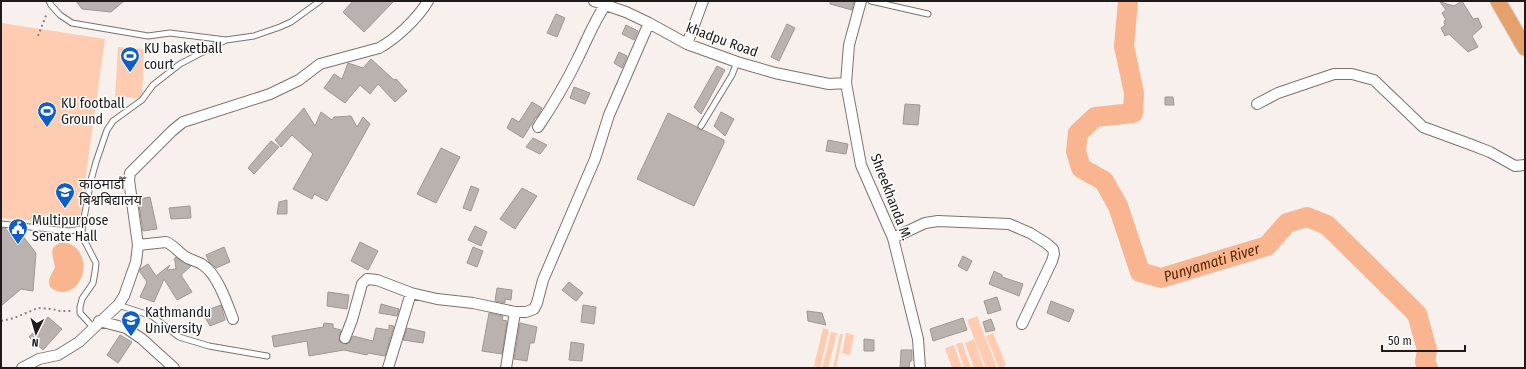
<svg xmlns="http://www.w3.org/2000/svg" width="1526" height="369" font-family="'Fira Sans Condensed','Noto Sans Devanagari',sans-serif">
<rect width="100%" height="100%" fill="#f8f0ec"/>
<!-- garden -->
<path fill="#ffccb1" d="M1,23L105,39L79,225L1,218Z
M118,47L144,49L142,98L115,97Z
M977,316L997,368H986L967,320Z
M823,328L829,330L820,368L814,366Z
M831,332L837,333L828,368H822Z
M846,333L854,335L850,355L842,353Z
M993,333L1006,365L999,368L986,336Z
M840,334H843L836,368H833Z
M974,339L984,368H974L965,343Z
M962,342L971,368H964L956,344Z
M954,345L962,368H952L945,348Z"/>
<!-- water -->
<path fill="#f9b490" d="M60,243C67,242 72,244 77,249C95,270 72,305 50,287C47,278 52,275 55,267C54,257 47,248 60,243Z"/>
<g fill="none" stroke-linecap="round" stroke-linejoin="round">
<!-- river -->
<path stroke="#f9b490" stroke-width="20" id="s1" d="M1128,1L1124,46L1134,93L1133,113L1095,117L1078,133L1076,151L1081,168L1104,181L1118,206L1140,272L1161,278L1267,246L1287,223L1307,217L1327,225L1417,314L1427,350L1425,362L1428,368"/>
</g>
<!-- building -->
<path fill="#bab2ae" stroke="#9e9793" d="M76,1H124L111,12L82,9Z
M353,1H394L364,32L343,12Z
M830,1H854L852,10L830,4Z
M1462,1L1473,19L1478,18L1482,27L1472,36L1478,47L1468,52L1449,34L1445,36L1441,28L1445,25L1444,21L1446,20L1442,13L1446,10L1440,2L1454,6Z
M556,14L565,18L557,37L547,33Z
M787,24L795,28L779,61L771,57Z
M626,25L638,31L634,40L622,34Z
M619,52L627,56L622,68L614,63Z
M371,59L394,80L396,79L407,91L395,102L378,84L370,94L360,85L345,103L324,88L334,74L342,79L348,63L363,68Z
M717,66L725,70L701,114L694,107Z
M574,87L590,93L585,104L570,98Z
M1165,97H1173L1174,105H1165Z
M532,102L542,108L537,117H536L523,138L507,128L512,118L519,122Z
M905,104L920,105L918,125L903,124Z
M304,108L315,126L321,112L332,120L334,117L351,116L357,127L363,117L370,124L327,201L314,194L312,199L293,189L313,154L292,135L281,147L275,140Z
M721,112L734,119L725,136L714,126Z
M668,113L697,127L699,130H703L724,140V143L694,206L637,179Z
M533,138L547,145L540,154L526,147Z
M828,140L848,144L846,154L826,151Z
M271,141L279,147L254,174L248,168Z
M441,148L460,157L436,203L417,194Z
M471,186L479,189L471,211L463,208Z
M522,188L537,196L515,229L500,219Z
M150,197L157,229L143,231L138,199Z
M287,200V214H277L279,202Z
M190,206L191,218L171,219L169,208Z
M475,226L487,232L481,246L468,240Z
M1,228H5L11,235H22L36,253L33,291L21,289L1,306Z
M360,242L378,251L368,270L351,261Z
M224,247L230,262L216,268L209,262L206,255Z
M473,247L483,251L477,267L467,263Z
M963,256L972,261L967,271L958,266Z
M176,257L191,266L181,275L192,292L177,300L164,279L154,302L140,297L147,282L140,272V269L148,264L156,276L170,265L167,270L176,269L175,261L174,259Z
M994,271L1002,275V277L1023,284L1019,296L989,284Z
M569,282L583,293L576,301L562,290Z
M497,288L512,290L511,300L505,299V303L495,301Z
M328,292L349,295L347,309L327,306Z
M997,297L1001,310L988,314L984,301Z
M1051,301L1074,310L1069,322L1047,313Z
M381,304L399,309L397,316L379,313Z
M221,305L225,320L210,326L202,312Z
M583,305L596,307L594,324L581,322Z
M807,311L822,313L826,325L808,321Z
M489,313L503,316L502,320L507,321L502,354L482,351Z
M48,317L62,329L43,350L29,337Z
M963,318L967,330L933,341L930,329Z
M991,319L995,330L986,332L983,322Z
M324,323L333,324V328L341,330L339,339L340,342L346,344L349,343L353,336L373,341L376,328L389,330V325L394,326L385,356L368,353L367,355L344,350L309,356L307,341L274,347L272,336L323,327Z
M520,323L537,327L534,343H530L527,361L514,359Z
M407,328L425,332L423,343L403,340Z
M120,335L132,342L118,363L107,355Z
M864,339L874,340V351H864Z
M571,342L584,344L582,361L569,360Z
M901,350H912V361H910L909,368H900Z"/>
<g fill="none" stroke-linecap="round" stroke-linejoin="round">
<defs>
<path id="service" d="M49,1L51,5L60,15L72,23L148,36L170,33L226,40L254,36L280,27L291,22L320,1
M871,1L928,14
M701,126L732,75L737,62
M1,224L69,231L82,229L91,180L96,162L107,130L113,121L142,100L153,85L180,64L226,40
M82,229L83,238L96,263L95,272L93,283L82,299L80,307V313L93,327
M118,305L152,316L179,337L209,346L267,356"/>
<path id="minor" d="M594,1L626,12L649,23L687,44L737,62L775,73L829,84L846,83
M861,1L849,45L846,83L861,165L893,238L918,339L920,368
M687,44L703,1
M1257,104L1278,93L1334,74H1352L1374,80L1423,127L1472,145L1490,152L1515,166L1525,165
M538,127C553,105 566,83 578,58C587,40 594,21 606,4
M893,238L925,223L938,221L1009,224L1030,233L1046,243L1053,249L1054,254L1052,261L1022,324
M138,245L166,242C174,245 179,253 186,257C192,261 198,261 203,265C217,274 227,303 233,319
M99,321L126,328L142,339L174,368
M345,338L352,320L362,284L367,279L377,280L411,293L437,299L473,303L515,312H526L534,309L537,303L543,280L595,159L609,115L649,23
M22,368L39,359L58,355L79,342L118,305L124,296L136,262L138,245L129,180L130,173L172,131L183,122L270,94L299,80L320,64L379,48C396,39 418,18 428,1
M388,368L411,293
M506,368L515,312"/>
<path id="primary" d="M1498,1L1525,48"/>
</defs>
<!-- service casing -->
<use href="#service" stroke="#7a736f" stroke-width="7"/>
<!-- minor casing -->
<use href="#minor" stroke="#7a736f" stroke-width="12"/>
<!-- primary casing -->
<use href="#primary" stroke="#cecdcd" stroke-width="17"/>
<!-- path -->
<path stroke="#898481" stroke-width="2" stroke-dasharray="2 3" stroke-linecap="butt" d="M38,36L47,13
M1,321L14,318L38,308L52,309L60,311H73"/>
<!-- service -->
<use href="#service" stroke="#fff" stroke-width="5"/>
<!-- minor -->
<use href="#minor" stroke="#fff" stroke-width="10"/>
<!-- primary -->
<use href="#primary" stroke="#e5a06b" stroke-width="15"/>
</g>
<!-- icons -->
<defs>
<symbol id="stadium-pin" viewBox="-11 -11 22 30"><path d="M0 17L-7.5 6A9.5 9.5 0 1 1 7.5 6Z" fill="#0f5ec8" stroke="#fff"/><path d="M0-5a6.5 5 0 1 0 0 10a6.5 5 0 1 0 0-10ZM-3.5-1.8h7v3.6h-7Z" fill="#fff"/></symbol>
<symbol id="university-pin" viewBox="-11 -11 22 30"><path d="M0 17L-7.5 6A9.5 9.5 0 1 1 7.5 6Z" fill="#0f5ec8" stroke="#fff"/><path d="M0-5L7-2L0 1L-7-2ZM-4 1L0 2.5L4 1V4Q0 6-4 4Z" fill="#fff"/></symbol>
<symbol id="civic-pin" viewBox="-11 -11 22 30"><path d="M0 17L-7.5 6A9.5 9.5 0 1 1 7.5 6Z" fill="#0f5ec8" stroke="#fff"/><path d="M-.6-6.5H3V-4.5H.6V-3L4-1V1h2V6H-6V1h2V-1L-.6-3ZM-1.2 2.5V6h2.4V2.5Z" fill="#fff"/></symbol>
</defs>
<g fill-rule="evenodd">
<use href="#stadium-pin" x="119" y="45" width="22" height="30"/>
<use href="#stadium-pin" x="36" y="100" width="22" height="30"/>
<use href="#university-pin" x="54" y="181" width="22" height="30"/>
<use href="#civic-pin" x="7" y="217" width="22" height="30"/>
<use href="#university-pin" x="120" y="309" width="22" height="30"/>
</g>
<g text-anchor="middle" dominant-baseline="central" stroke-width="3" stroke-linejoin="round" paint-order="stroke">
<!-- street labels -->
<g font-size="14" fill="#1e1b1a" stroke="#fff">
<text transform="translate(722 40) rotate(20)">khadpu Road</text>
<text transform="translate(891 197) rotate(69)">Shreekhanda M.</text>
</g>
<!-- poi labels -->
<g font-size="14" fill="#1e1b1a" stroke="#fff" text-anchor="start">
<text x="144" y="48">KU basketball<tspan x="144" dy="16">court</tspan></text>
<text x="61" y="103">KU football<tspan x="61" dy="16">Ground</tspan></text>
<text x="79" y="184">काठमाडौँ<tspan x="79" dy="16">बिश्वबिद्यालय</tspan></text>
<text x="32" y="220">Multipurpose<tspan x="32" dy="16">Senate Hall</tspan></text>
<text x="145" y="312">Kathmandu<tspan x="145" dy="16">University</tspan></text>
</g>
<!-- water labels -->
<g font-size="15" font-style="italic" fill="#5c2704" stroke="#fff">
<text stroke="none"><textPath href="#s1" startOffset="410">Punyamati River</textPath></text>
</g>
</g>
<!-- border -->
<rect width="1526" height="369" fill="none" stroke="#1e1b1a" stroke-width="4"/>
<!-- north arrow -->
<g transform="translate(36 333) rotate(185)" stroke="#ffffff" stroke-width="3" paint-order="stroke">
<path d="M0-3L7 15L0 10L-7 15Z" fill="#1e1b1a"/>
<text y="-6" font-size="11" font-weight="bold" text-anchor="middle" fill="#1e1b1a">N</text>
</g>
<!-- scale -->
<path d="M1382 345v6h83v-6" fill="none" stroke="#1e1b1a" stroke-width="2"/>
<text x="1388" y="345" font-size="12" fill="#1e1b1a" stroke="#ffffff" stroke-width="3" paint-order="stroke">50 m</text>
</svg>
